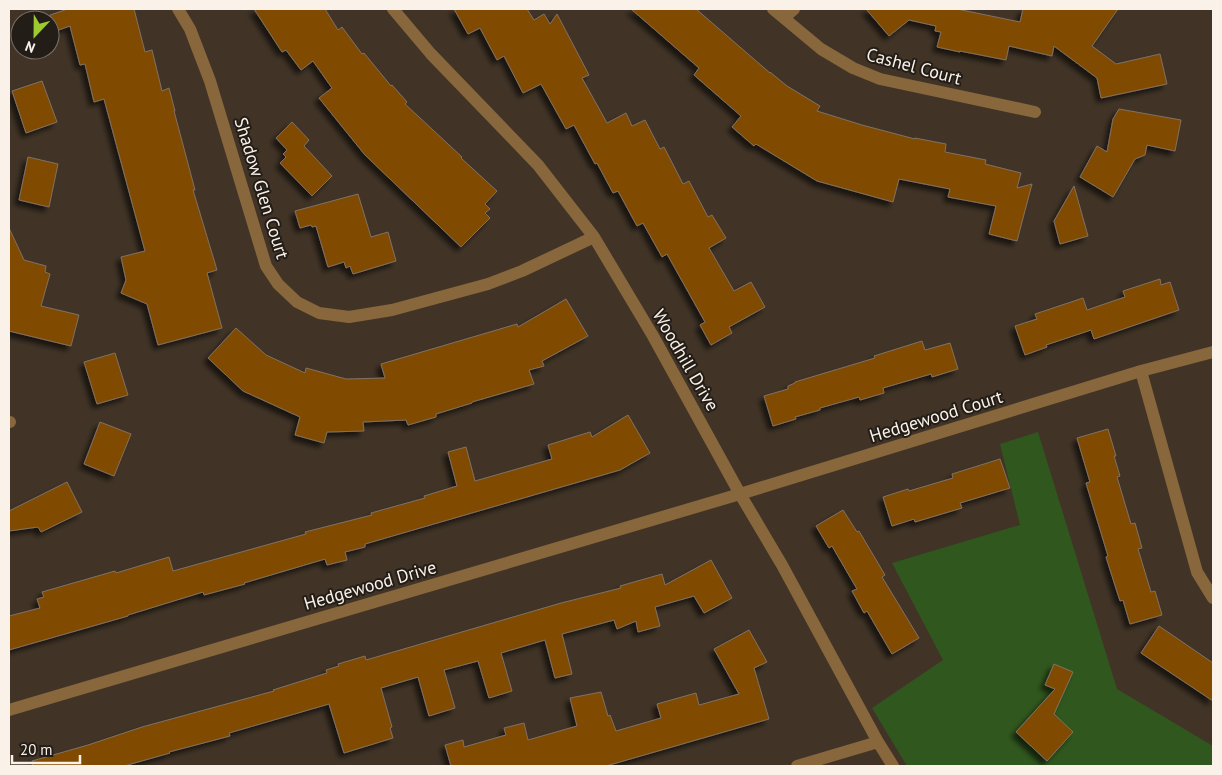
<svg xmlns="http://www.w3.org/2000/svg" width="1222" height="775" font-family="'PT Sans',sans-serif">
<defs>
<filter id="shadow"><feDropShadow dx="-4.5" dy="4.5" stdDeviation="2.5" flood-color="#0009"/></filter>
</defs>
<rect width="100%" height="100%" fill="#413427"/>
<!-- green -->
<path fill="#30571e" d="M1038,432L1117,689L1213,746V766H907L872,708L943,660L892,563L1020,525L1000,444Z"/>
<!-- building -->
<path fill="#804b00" stroke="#817163" filter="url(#shadow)" d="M65,9H134L145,52L152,50L162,91L169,88L175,111H174L195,190H193L217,270L207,273L222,328L158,345L147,304L121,293L126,280L121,257L145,251L104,99L94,102L85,64L80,65L70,26L50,33V15L65,10Z
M254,9H325L338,30L342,27L362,54L364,53L391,86L392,85L407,102L405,104L462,157L461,158L497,191L485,204L490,209L485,213L490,218L461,247L365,155L319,98L332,88L313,61L301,70L286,50L282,52Z
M454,9H527L534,20L544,14L550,24L557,14L589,75L582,78L607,123L626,113L632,126L645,120L660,149L664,147L683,184L689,181L708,217L712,215L726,238L709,248L734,291L751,282L765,307L729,327L732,333L711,345L700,325L705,322L667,254L662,257L643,223L637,226L618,191L613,193L597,163L595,164L574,125L566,129L541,84L523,93L504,56L497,60L480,28L468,34Z
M631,9H696L770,73V72L787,86L820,106L817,111L862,125L915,139V138L946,144L945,152L986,160L985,164L1021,173L1017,188L1032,184L1017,241L989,234L996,206L948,197L950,189L899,179L893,202L817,181L756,144L754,146L732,127L741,116L694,75L699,68Z
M866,9H957L1020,22L1023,9H1118L1092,46L1116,64L1160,54L1167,84L1101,98L1097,78L1054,46L1052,56L1009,46L1006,60L960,51V52L937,47L941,32L935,31L936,26L909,20L889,36Z
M42,81L57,122L26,133L12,91Z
M1119,109L1181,120L1175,151L1147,145L1145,155L1135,159L1113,197L1080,177L1097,146L1107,152L1113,119Z
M292,122L309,140L304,146L332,176L312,196L280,163L286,157L283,154L287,150L276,138Z
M28,157L58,164L49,207L19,200Z
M1074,186L1088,236L1060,244L1054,221Z
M358,194L371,237L388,232L396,261L353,274L350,266L346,268L344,262L328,267L316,226L312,227L311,225L300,228L295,211Z
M9,228L24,260L46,266L45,272L50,274L41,306L79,315L71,346L9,331Z
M1160,279L1161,285L1170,282L1179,310L1094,339L1091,330L1046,345L1047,347L1025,355L1015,326L1037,319L1035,314L1083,298L1087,310L1125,297L1123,291Z
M566,299L588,336L542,361L544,366L529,370L534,384L472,402V403L436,414V417L408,425L406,420L363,422L364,431L327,432L324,443L295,435L300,417L243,391L208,358L236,328L266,355L305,373L306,368L346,379L385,378L381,364L517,324L518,327Z
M922,341L925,350L950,343L958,369L932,377L931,374L883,388L884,393L860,400L859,397L820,408V410L795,417L796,419L773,426L764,396L788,389V386L795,383V382L875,358L874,356Z
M115,353L128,395L97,404L84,362Z
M628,415L650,453L620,470L365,544V547L345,552L347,560L327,565L325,559L244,583L245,584L204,595L203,592L128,615V616L9,650V616L40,608L37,599L44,597L42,592L115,571L116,573L169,557L173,571L306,534L305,532L372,515L371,513L425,498L424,496L457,486L448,452L466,447L475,481L552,459L548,445L590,432L592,437Z
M100,422L131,434L114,476L84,464Z
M1108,429L1116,456H1114L1120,476L1117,477L1131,524L1135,523L1142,548L1138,549L1151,592L1155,591L1162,615L1130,624L1123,600L1120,601L1106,557L1108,556L1086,483L1090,482L1077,438Z
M1000,459L1010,488L960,503L962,508L915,522L914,519L892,526L883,497L908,489L909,491L953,478L952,474Z
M67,482L82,512L41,532L38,527L9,531V511Z
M843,510L857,532L859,531L885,575L882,577L919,638L892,654L867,611L864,613L852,591L857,589L832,546L829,548L816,526Z
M711,560L732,598L704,613L694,596L655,607L660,626L638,632L636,621L617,629L614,620L562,634L572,674L555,678L545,640L501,653L512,691L489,698L478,661L444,670L455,708L429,716L418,677L381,688L392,727L390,728L393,738L344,753L329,704L229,733L230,736L169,752L170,753L124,766H33L32,761L88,745L142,727L274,691L273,690L327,673L326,670L339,666L338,664L365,656L366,660L561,603L621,588L620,586L662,574L665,585Z
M1159,626L1213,663V701L1141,653Z
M749,630L767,662L754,668L769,719L606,766H451L445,745L463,740L464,747L506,735L504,728L524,723L528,740L577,726L570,698L601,692L608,716L610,715L616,731L661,718L657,704L696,693L699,705L739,694L714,649Z
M1054,664L1073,672L1054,714L1073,732L1047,761L1016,732L1055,689L1045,685Z"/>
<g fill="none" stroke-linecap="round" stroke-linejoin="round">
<!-- minor -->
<path stroke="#89673c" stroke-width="12" d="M178,9L190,29L210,81L266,266L278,284L297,302L319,313L349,317L392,310L488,284L522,271L594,237
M393,9L431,54L538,165L594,237L653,336L740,494L782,565L878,742L893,766
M773,9L821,49L853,68L880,79L1035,112
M784,18L794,9
M1141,371L1197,572L1213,598
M9,422H10
M9,710L740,494L1141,371L1213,352
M797,766L878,742"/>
</g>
<g text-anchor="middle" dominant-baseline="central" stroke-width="4" stroke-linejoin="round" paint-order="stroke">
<!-- street labels -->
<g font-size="18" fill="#faf1e9" stroke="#231d17">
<text transform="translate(914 66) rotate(15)">Cashel Court</text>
<text transform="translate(262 188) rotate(73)">Shadow Glen Court</text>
<text transform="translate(686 360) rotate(60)">Woodhill Drive</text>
<text transform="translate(936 416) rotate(-17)">Hedgewood Court</text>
<text transform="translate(370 585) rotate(-16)">Hedgewood Drive</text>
</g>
</g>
<!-- border -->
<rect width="1222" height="775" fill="none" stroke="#faf1e9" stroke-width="20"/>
<!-- north arrow -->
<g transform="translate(35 35) rotate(202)"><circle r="24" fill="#231d17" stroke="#79726b"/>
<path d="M0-4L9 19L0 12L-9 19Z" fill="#9dca30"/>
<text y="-8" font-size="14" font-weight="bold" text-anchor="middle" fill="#faf1e9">N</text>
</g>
<!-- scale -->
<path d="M12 755v8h68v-8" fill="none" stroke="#faf1e9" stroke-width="2.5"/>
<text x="20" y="755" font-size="15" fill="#faf1e9" stroke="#231d17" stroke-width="4" paint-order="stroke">20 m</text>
</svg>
